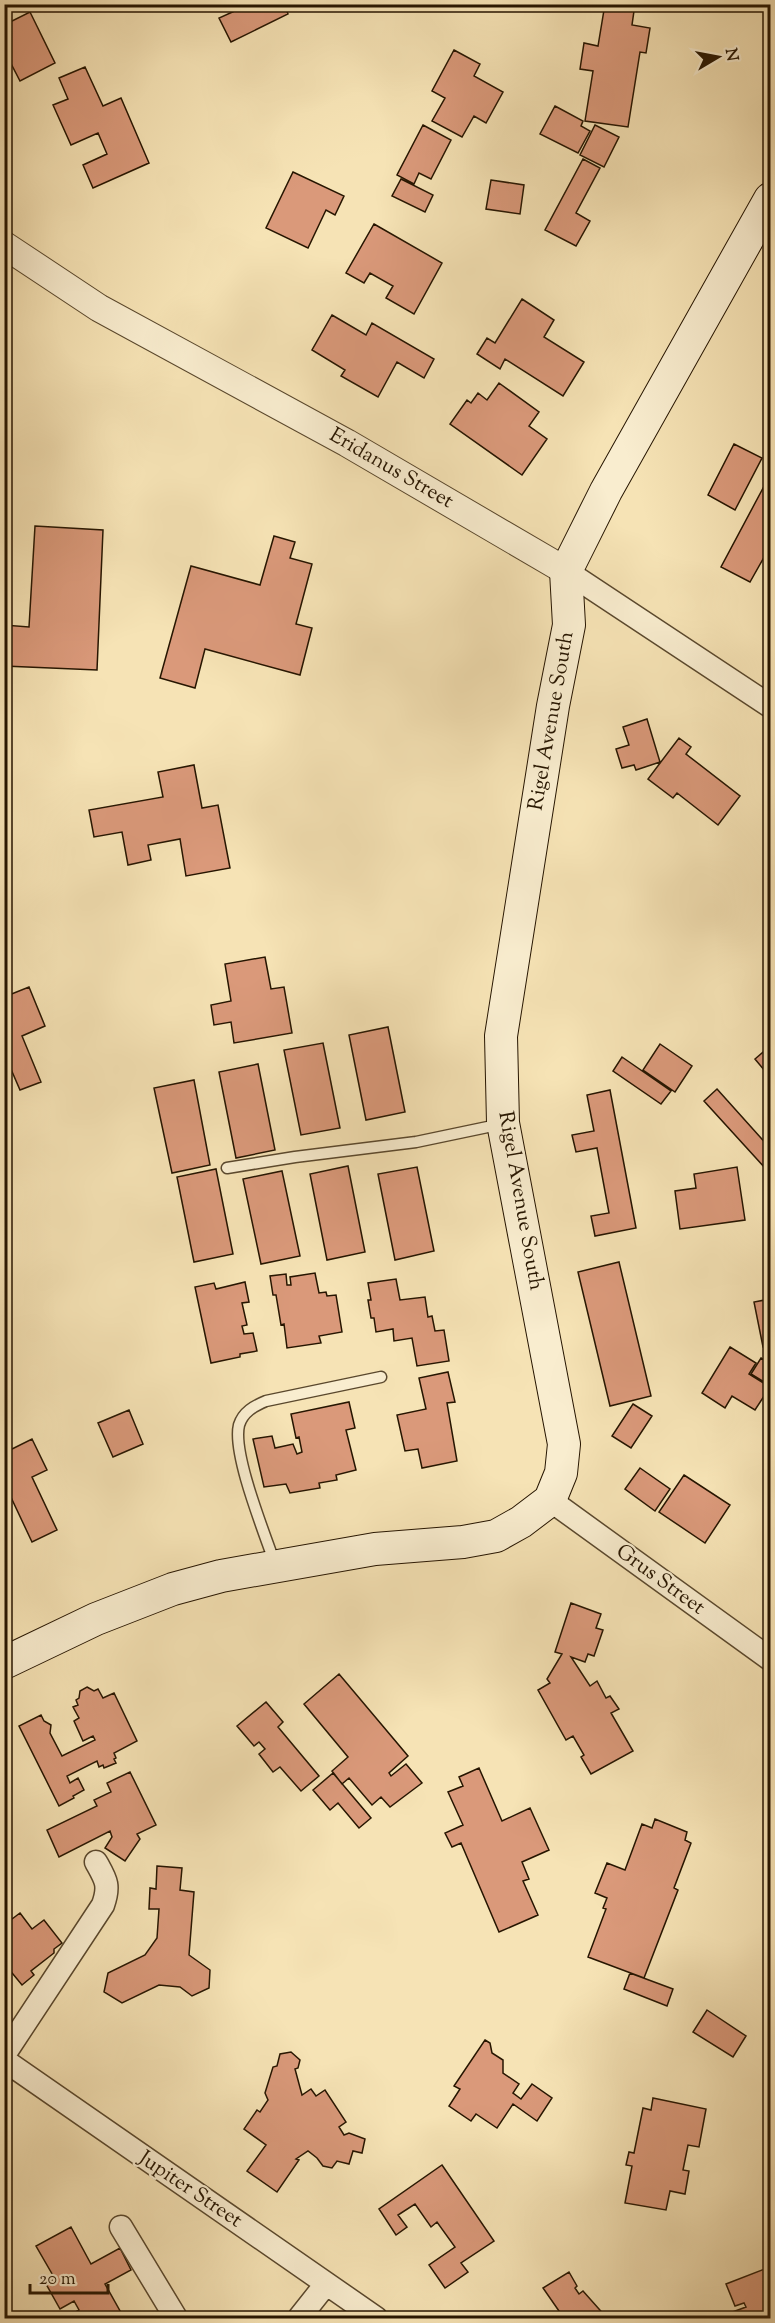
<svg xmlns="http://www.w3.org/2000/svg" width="775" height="2323" font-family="'Sorts Mill Goudy',serif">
<rect width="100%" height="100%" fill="#f6e3b5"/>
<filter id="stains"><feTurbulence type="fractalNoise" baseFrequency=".00333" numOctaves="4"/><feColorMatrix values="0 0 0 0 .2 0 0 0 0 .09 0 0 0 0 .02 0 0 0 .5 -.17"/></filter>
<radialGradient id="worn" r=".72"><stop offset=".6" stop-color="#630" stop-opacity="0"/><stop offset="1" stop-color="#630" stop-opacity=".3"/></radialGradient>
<!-- building -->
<path fill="#da997a" stroke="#261500" stroke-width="1.5" d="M237,4H284L288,14L231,42L219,18L239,9Z
M605,4H635L632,25L650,28L646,53L640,52L628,127L585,121L593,71L580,69L584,43L598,46Z
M30,12L55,63L20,81L4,50V25Z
M454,50L480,64L474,76L503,92L486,123L474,116L462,137L432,121L445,98L432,91Z
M85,67L103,106L121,98L149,163L93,188L83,165L107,154L98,133L71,145L53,105L68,99L59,78Z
M555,106L583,121L581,126L590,131L578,153L540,134Z
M423,125L451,140L431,179L419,173L414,184L397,175Z
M595,125L619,137L604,167L580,155Z
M583,159L600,168L576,213L590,221L576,246L545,230Z
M293,172L344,196L335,215L326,210L308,248L266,228Z
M401,179L433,195L425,212L392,196Z
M491,180L524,185L520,214L486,209Z
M374,224L442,263L414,314L386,298L393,286L370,273L364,283L346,273Z
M522,299L554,320L544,337L584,362L563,396L505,359L500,369L477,354L487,338L495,343Z
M332,315L366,335L372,323L434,359L424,378L397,362L378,397L341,376L345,370L312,350Z
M499,383L539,412L529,426L547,439L522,475L450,424L467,400L471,403L478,393L487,400Z
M734,444L762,458L735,510L708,495Z
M770,475V554L767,552L750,582L721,567Z
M35,526L103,530L97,670L4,666V625L29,627Z
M274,536L295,542L290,558L312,564L296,624L312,628L300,675L205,649L195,688L160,678L191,566L260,585Z
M647,719L660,762L636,770L634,765L622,768L616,749L629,745L623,727Z
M679,738L691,747L686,754L740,796L718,825L677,793L673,798L648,779Z
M194,765L202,808L218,805L230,868L186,876L180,839L148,845L151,860L128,865L122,832L94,837L89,810L163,797L158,772Z
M265,957L271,989L284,987L292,1033L234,1043L231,1022L214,1025L211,1005L231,1001L225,964Z
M29,987L45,1026L22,1036L41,1082L20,1090L4,1053V1018L7,1017L4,1009V997Z
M388,1027L405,1112L366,1120L349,1035Z
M323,1043L340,1128L301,1135L284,1050Z
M660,1044L692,1066L675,1092L643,1070Z
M770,1046V1077L755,1059Z
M622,1057L671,1091L661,1104L613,1071Z
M258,1064L275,1150L236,1158L219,1072Z
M194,1080L210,1165L172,1173L154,1088Z
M717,1089L770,1148V1162L765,1168L704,1101Z
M610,1090L636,1228L595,1236L591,1216L609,1213L597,1148L576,1152L572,1135L594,1131L587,1095Z
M348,1166L365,1252L327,1260L310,1174Z
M417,1167L434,1251L395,1260L378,1174Z
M737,1167L745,1220L680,1229L675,1191L696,1188L694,1174Z
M216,1169L233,1254L194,1262L177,1177Z
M282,1171L300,1256L261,1264L243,1179Z
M619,1262L651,1396L610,1406L578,1272Z
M315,1273L319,1293L326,1292L327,1296L336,1295L342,1332L319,1336L321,1343L287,1348L284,1324L281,1325L276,1295H273L270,1276L286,1274L287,1285H291L290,1277Z
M396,1279L400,1300L425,1297L428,1317L432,1316L435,1331L444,1330L449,1361L417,1366L412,1338L394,1341L393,1329L376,1332L374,1318H371L368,1300H371L368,1283Z
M245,1282L249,1302L242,1303L247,1325L242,1326L244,1334L253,1333L257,1351L240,1354V1357L211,1363L195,1287L214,1283L216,1289Z
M770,1299V1346L763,1347L754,1302Z
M730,1347L756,1363L749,1374L770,1387L755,1410L732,1396L725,1408L702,1393Z
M761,1358L769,1363L770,1361V1381L767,1378L764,1382L751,1374Z
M448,1372L455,1402L447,1403L457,1461L422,1468L418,1449L405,1451L397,1415L426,1409L419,1378Z
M349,1402L355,1428L346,1430L356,1470L336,1475L337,1480L319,1483L320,1488L290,1493L286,1484L264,1487L253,1439L272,1436L275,1448L293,1444L297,1454L302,1452L299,1437L296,1438L291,1414Z
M633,1404L652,1416L631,1448L612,1436Z
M129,1410L143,1444L113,1457L98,1423Z
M32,1439L47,1470L32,1477L57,1530L32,1542L8,1491L4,1493V1450L6,1452Z
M640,1468L670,1489L655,1511L625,1489Z
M684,1475L730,1505L705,1543L659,1512Z
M571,1603L601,1614L596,1628L603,1630L594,1656L588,1654L585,1662L571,1657L590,1686L597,1681L606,1698L610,1696L619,1709L611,1713L633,1751L591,1774L581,1757L584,1755L573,1736L566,1740L538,1690L550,1683L547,1679L562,1654L555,1652Z
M339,1674L408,1756L389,1773L391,1776L406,1764L422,1783L390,1807L381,1797L372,1805L349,1778L342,1784L332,1771L348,1757L304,1704Z
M87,1687L94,1691L98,1689L103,1698L114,1693L137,1741L114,1753L116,1758L114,1759L116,1763L104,1768L103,1765L99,1767L97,1761L67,1776L70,1783L78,1778L84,1790L73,1796L74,1798L59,1806L19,1726L41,1715L44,1721L51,1725L50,1733L62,1756L95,1740L93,1736L83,1741L74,1721L79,1718L73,1707L78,1705L76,1700L79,1698L80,1691Z
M266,1702L283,1722L278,1727L319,1776L301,1791L280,1767L273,1772L259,1754L265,1749L259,1742L254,1746L237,1726Z
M479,1768L502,1821L530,1808L549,1850L522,1862L529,1879L523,1881L538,1915L499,1932L461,1843L452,1847L445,1833L463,1825L448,1792L463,1786L459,1777Z
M130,1772L156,1825L137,1834L140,1839L125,1861L105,1848L112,1837L110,1831L59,1857L47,1830L97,1806L94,1800L111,1792L107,1783Z
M333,1773L371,1818L359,1828L338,1803L330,1810L313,1790Z
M655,1819L687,1832L685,1840L691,1843L674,1888L678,1890L644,1978L588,1957L606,1909L603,1908L607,1898L595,1893L607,1863L625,1870L642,1824L652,1828Z
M157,1866L182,1868L180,1890L194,1892L189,1955L210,1970L209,1988L192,1996L180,1987L159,1985L122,2003L104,1992L108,1973L145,1955L157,1938L159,1909H149L150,1888L156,1889Z
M20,1913L32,1929L44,1920L62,1943L54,1949V1953L31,1971L34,1975L22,1985L8,1968L4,1971V1925Z
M630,1973L673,1989L667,2006L624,1989Z
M707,2010L746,2036L733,2057L693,2032Z
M485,2040L490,2043L492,2053L503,2060V2073L519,2084L513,2093L521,2099L532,2084L552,2098L537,2121L513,2104L497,2128L476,2114L471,2121L449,2106L460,2089L454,2086Z
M291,2052L300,2060L298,2068L295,2069L302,2095L311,2089L316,2096L325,2090L346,2122L339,2127L344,2135L349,2133L365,2139L362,2153L353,2151L349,2164L337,2161L332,2168L323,2166L317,2158L308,2151L296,2159L299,2160L277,2192L247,2171L266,2145L244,2129L257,2110L260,2112L268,2100L265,2093L273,2067L277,2066L280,2054Z
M653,2098L706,2109L699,2147L688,2145L683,2170L689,2171L685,2194L670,2191L666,2210L625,2203L632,2166L626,2165L629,2152L634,2153L643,2108L651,2110Z
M442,2165L494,2241L461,2263L468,2272L445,2288L429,2265L455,2247L437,2222L431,2227L415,2204L398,2215L407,2227L396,2235L379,2209Z
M71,2227L91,2264L120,2248L131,2270L105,2284L124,2318H65L79,2310L74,2301L60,2309L46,2284L55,2279L36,2246Z
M770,2267V2318H728L727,2314L746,2307L744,2303L735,2306L726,2284Z
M569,2272L577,2286L575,2288L579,2294L583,2291L607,2318H556L554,2316L559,2311L543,2288Z"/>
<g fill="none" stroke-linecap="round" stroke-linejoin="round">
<defs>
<path id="service" d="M227,1168L295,1157L416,1142L502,1124
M275,1564C265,1534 232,1454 239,1425C243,1412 254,1406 266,1401L381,1377"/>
<path id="minor" d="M566,571L770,706
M550,1500L770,1659
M4,2055L103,1905C110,1885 106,1880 96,1862
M4,2060L376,2318
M121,2227L176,2318
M299,2318L326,2284"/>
<path id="tertiary" d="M4,245L99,308L347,443L566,571"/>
<path id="secondary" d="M4,1663L96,1619L173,1589L221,1576L375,1549L463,1542L496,1536L521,1522L550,1500L561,1473L564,1444L503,1123L501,1036L553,706L569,625L566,571L606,491L770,199"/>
</defs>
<!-- service casing -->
<use href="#service" stroke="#5a482d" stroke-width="13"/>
<!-- minor casing -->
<use href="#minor" stroke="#5a482d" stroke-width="25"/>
<!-- tertiary casing -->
<use href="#tertiary" stroke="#5a482d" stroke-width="29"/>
<!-- secondary casing -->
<use href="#secondary" stroke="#261500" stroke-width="34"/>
<!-- service -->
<use href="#service" stroke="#f9edcf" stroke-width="10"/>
<!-- minor -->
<use href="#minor" stroke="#f9edcf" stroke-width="22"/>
<!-- tertiary -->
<use href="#tertiary" stroke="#f9edcf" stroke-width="27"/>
<!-- secondary -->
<use href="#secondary" stroke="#f9edcf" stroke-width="32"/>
</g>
<g text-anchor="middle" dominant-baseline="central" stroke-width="4.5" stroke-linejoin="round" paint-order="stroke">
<!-- street labels -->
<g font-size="21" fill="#261500" stroke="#f9edcf">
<text transform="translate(391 469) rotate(30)">Eridanus Street</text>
<text transform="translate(552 721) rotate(-80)">Rigel Avenue South</text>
<text transform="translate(520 1201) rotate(80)">Rigel Avenue South</text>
<text transform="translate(660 1580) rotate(36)">Grus Street</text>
<text transform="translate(190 2190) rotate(34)">Jupiter Street</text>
</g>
</g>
<!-- margin -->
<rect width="775" height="2323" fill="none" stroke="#f6e3b5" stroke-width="24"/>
<rect x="6" y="6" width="763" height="2311" fill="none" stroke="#261500" stroke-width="3"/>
<rect x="12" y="12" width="751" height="2299" fill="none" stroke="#261500" stroke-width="1.5"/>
<!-- north arrow -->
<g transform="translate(718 57) rotate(80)" stroke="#f9edcf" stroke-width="4.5" paint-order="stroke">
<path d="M0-4.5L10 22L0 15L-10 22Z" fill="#261500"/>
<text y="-9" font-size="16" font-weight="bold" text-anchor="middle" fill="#261500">N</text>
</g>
<!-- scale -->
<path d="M30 2284v9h78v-9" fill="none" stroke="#261500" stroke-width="3"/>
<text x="39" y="2284" font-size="18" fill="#261500" stroke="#f9edcf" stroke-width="4.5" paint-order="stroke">20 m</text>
<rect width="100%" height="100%" filter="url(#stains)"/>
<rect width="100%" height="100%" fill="url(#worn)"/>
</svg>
